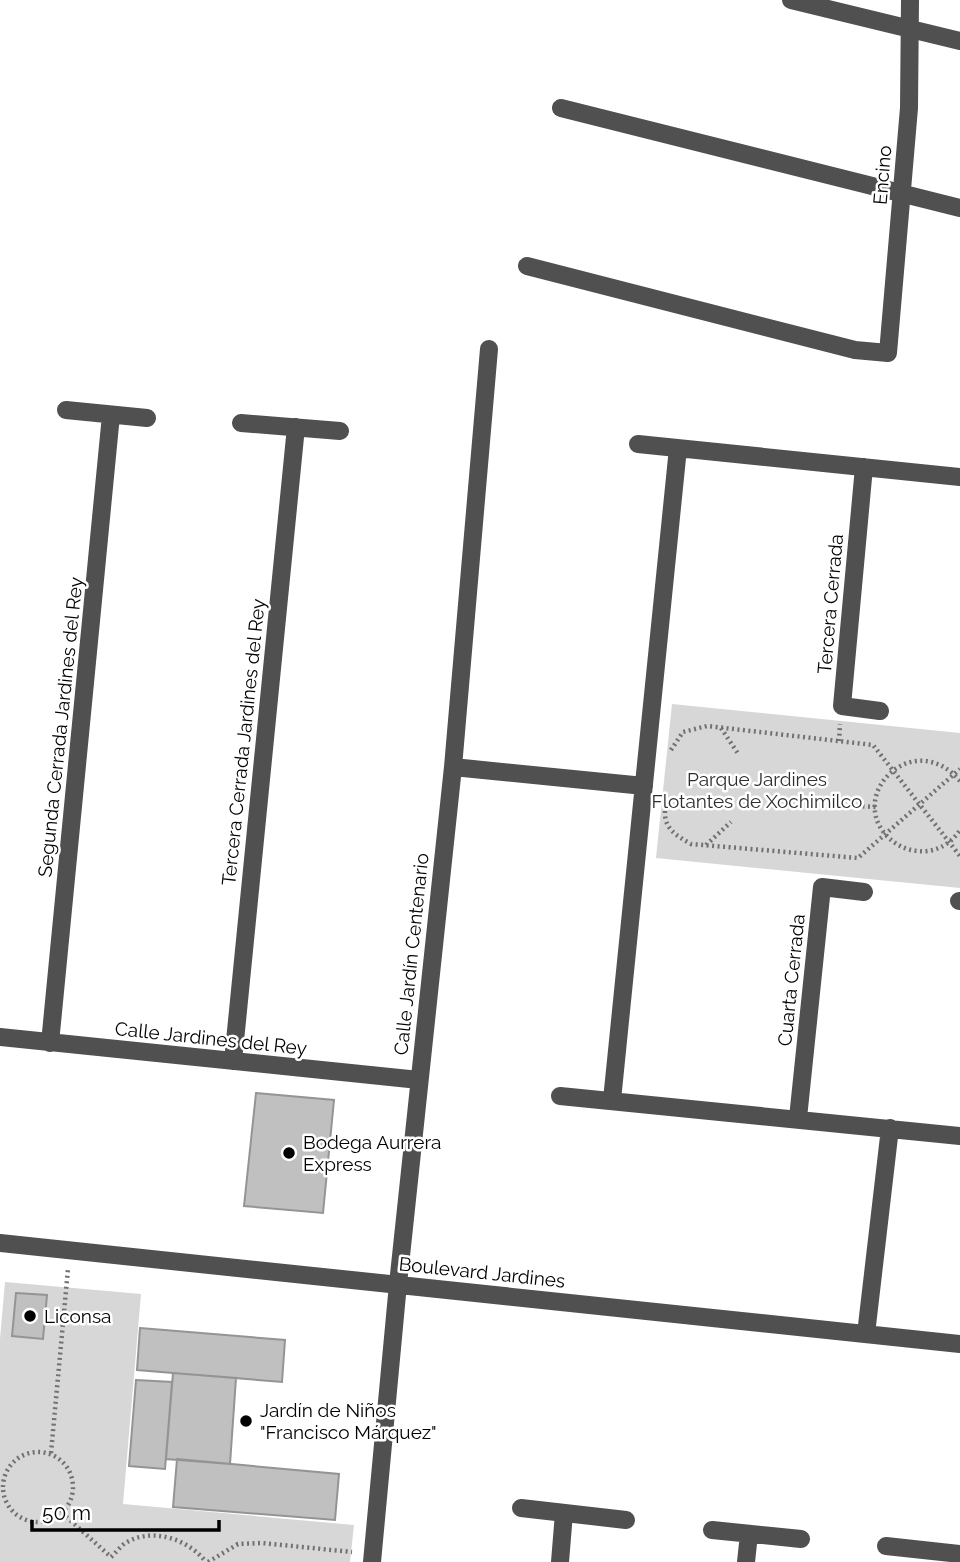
<svg xmlns="http://www.w3.org/2000/svg" width="960" height="1562" font-family="Raleway,sans-serif">
<rect width="100%" height="100%" fill="#fff"/>
<!-- green -->
<path fill="#d7d7d7" d="M672,704L960,733V888L656,858Z
M5,1282L141,1294L123,1504L354,1525L350,1562H0V1339Z"/>
<!-- building -->
<path fill="#c0c0c0" stroke="#949494" stroke-width="2" d="M256,1093L334,1100L323,1213L244,1206Z
M16,1293L47,1295L43,1339L12,1336Z
M140,1328L285,1340L282,1382L137,1370Z
M173,1373L236,1378L230,1464L166,1459Z
M136,1380L172,1382L165,1469L129,1466Z
M177,1459L339,1474L335,1520L173,1507Z"/>
<g fill="none" stroke-linecap="round" stroke-linejoin="round">
<!-- path -->
<path stroke="#727272" stroke-width="4.5" stroke-dasharray="2 3.5" stroke-linecap="butt" d="M721,728L739,755
M839,741L840,724
M671,750L683,732L707,726L873,745L960,856
M960,781C915,728 849,791 885,834C894,844 905,850 918,851C935,853 951,844 960,830
M857,806L876,807
M665,811C664,829 677,836 691,844L858,858L960,769
M706,845L731,822
M3 1487a35 35 0 1 1 70 0a35 35 0 1 1-70 0Z
M51,1453L68,1269
M62,1513L111,1557C116,1553 121,1545 127,1542C154,1527 189,1540 206,1562
M208,1562L238,1544L262,1543L352,1552"/>
<!-- minor -->
<path stroke="#505050" stroke-width="18" d="M791,0L960,41
M561,108L960,208
M527,266L855,350L888,353L909,108L910,0
M66,410L147,418
M241,423L340,431
M638,444L960,477
M864,467L842,706L880,711
M453,767L644,786
M959,901H960
M0,1037L419,1080
M50,1043L111,415
M233,1061L296,427
M560,1096L960,1136
M612,1100L678,448
M798,1118L822,887L864,892
M0,1243L960,1344
M866,1334L890,1128
M521,1508L626,1520
M712,1530L801,1539
M886,1546L960,1554
M372,1562L398,1284L453,767L489,349
M560,1562L564,1513
M746,1562L749,1534"/>
</g>
<!-- markers -->
<g fill="#000" stroke="#fff" stroke-width="2.5">
<circle cx="289" cy="1153" r="7"/>
<circle cx="30" cy="1316" r="7"/>
<circle cx="246" cy="1421" r="7"/>
</g>
<g text-anchor="middle" dominant-baseline="central" stroke-width="5" stroke-linejoin="round" paint-order="stroke">
<!-- street labels -->
<g font-size="19" fill="#000" stroke="#fff">
<text transform="translate(882 175) rotate(-85)">Encino</text>
<text transform="translate(830 604) rotate(-85)">Tercera Cerrada</text>
<text transform="translate(60 727) rotate(-84)">Segunda Cerrada Jardines del Rey</text>
<text transform="translate(243 742) rotate(-84)">Tercera Cerrada Jardines del Rey</text>
<text transform="translate(411 954) rotate(-84)">Calle Jardín Centenario</text>
<text transform="translate(791 980) rotate(-84)">Cuarta Cerrada</text>
<text transform="translate(211 1038) rotate(6)">Calle Jardines del Rey</text>
<text transform="translate(482 1272) rotate(6)">Boulevard Jardines</text>
</g>
<!-- park labels -->
<g font-size="19" fill="#2e2e2e" stroke="#fff">
<text x="757" y="779">Parque Jardines<tspan x="757" dy="22">Flotantes de Xochimilco</tspan></text>
</g>
<!-- poi labels -->
<g font-size="19" fill="#000" stroke="#fff" text-anchor="start">
<text x="303" y="1142">Bodega Aurrera<tspan x="303" dy="22">Express</tspan></text>
<text x="44" y="1316">Liconsa</text>
<text x="260" y="1410">Jardín de Niños<tspan x="260" dy="22">"Francisco Márquez"</tspan></text>
</g>
</g>
<!-- scale -->
<path d="M32 1520v10h187v-10" fill="none" stroke="#000000" stroke-width="3.5"/>
<text x="42" y="1520" font-size="21" fill="#000000" stroke="#ffffff" stroke-width="5" paint-order="stroke">50 m</text>
</svg>
